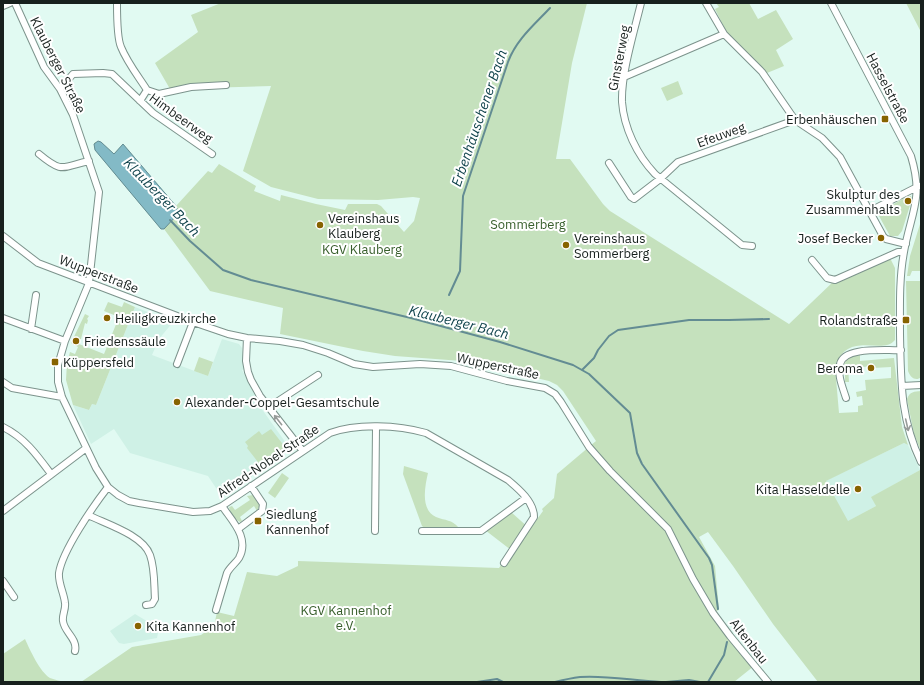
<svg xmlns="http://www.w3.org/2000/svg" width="924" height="685" font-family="'IBM Plex Sans',sans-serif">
<rect width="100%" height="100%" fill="#e1faf2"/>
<!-- built -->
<path fill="#cff1e6" d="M135,307L173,322L159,339L152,355L208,376L222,339L239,344L242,348L244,369L242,370L255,395L252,396L253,400L256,401L286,443L285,444L288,448L262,469L222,497L208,476L130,453L114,429L91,444L73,405L89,410L92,404L96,405Z
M904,443L908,445L920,470L872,497L876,506L847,522L825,481Z
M135,614L145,620L160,622L157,638L124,644L119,643L110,631Z"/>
<!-- green -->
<path fill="#c5e1bd" d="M221,3H587L572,63L556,159H570L603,204L610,211L789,324L835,280L887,257L891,260L895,268V340C882,356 848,329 835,367L839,413L858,412V406L863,405L862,396L857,397L856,392L866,390L865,380L891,378V367L873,368V366L863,367V370H855V366H848L849,382H845V372L843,371L844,364L849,357L860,355V361L894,358L902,427L908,445L904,443L826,481L848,521L876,506L871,497L920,470L921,472V682H818L773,624L733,566L708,532L699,537L715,566L719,610L714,612L754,666L734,682H81L132,647L201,635L214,626L217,612L234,616L247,572L277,576L298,566V561L499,568L511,550L485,530L511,512L530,529L543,511L542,509L554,498L557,474L596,441L563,391L557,385L549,381L462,361L395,356L363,351L280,334L283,308L210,291L164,229H161L95,150L94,144L95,142H101L114,154L123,144L176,206L208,171L212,173L219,164L256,186L254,191L280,201L281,195L316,204L345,210L348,204H377L381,206L404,232L414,221L420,198L413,197L378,200L318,199L271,187L243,171L271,86L170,89L155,63L198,32L191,15Z
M716,3H749L758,19L776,10L793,39L776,50L784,66L767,73L728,35L715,9L719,7Z
M906,3H921V32Z
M678,81L683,94L667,101L661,88Z
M908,196H911L912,199L902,231L898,236H890L879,216L883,210Z
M921,221V271H912L910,276H907L910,256Z
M906,281H921V377C916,382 910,377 908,371Z
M108,302L122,307L124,302L135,307L96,405L92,404L89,410L73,405L66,380L67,363L70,352L75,354L78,347L71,343L85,314L89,316L87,319L88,320L87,324L85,323L81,339L79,340L80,341L79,344L104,354L119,317L104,311Z
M199,357L213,362L208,376L194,371Z
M921,391V451L914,434L907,399C910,391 914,392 921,391Z
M271,429L285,447L261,466L247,448L248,446L245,442L259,431L262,435Z
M404,466L428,473C425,486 420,510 436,517C446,521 451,519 459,528L426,529L422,526L403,474Z
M282,473L289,478L275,498L268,493Z
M253,495L260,505L257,511L254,506L240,517L242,521L240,522C233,518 231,515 229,507L232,506L235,510L250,500L247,496Z
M25,639C30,650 40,672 50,678C55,680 61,681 66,682H3V654Z"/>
<!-- water -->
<path fill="#83bac6" stroke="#638c93" d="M98,141L101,142L114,154L123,144L176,206L178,212L177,215L164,229H161L95,150L94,144Z"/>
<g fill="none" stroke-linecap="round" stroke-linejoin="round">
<!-- stream -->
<path stroke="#638c93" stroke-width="2" d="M170,220L190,241L223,270L251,280L411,318L500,342L573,365L589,374L630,413L637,453L642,464L709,558L712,565L718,609
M449,295L460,271L463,196L508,62C516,40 534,25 550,8
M582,370L594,358L598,350L609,336L618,330L689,320H729L769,319
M477,682L497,679L503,682
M555,682C563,680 572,678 580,677C607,675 634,681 661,682
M666,682L689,680L700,682
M708,682L724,655L727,642"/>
<defs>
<path id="minor" d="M15,3L44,67L60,89L73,115L99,192L89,283L65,341L58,365V382L62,397L96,468L108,487L118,495L129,501L139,503L193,512L210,511L222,506L330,433C357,423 398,425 426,433L508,480C519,489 534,502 534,517L504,563
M117,3C117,13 117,38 121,47C127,62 138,76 147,90
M641,3C634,32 621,74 622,102C624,128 637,155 655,174L742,245L752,246
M706,3L724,34L762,72L795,120L822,138L840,157L883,236L886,239L906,244
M831,3L911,156C924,199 911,212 904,252C899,279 900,307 900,334C901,381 900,418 921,462
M3,6L10,3
M624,77L724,34
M60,89L73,74L103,73L112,74L153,113L212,154
M140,101L147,90L159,94L191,87L226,85
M39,154C63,174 62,167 89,161
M609,163L631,197L634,199L660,179L678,162L795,120
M870,211L919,186
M3,236L38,263L193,322L228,334L247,338L280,341L303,345L328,353L354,364L373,367L420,364L451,366L507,381L545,388L555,394L561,402L589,447L610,471L668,529L693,579L713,613L730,636L768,682
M812,260L827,278L835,280L898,252H904
M3,318L65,341
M31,329L36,295
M247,338L246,361L248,372L251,380L260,396L302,450
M177,364L193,322
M3,382L12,388L62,397
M902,386L921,385
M846,398C843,388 837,375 840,364C844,346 886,351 901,350
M269,407L318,375
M3,427C25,438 37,455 51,474
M3,511L85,449
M88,515C106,524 143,535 150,555C155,569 154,585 155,599L152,604L146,605
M238,529L262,511L263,504L251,486
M375,531L376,427
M422,531H481L526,498
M3,581L14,597
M216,610L227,573C230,567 236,563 239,558C250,538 232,521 222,506
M75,651C78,639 64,632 63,621C62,615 66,609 65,603C64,593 58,583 59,573C62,551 94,505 108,487"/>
</defs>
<!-- minor casing -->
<use href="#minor" stroke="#7c938c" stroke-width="8"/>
<!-- minor -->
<use href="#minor" stroke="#fff" stroke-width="6"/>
</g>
<!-- one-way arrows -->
<defs><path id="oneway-shaft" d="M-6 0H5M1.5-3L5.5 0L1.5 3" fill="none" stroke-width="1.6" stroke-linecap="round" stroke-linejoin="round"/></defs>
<g stroke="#979b99">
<use href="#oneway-shaft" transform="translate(278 420) rotate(-128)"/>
<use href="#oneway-shaft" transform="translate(907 425) rotate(77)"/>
</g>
<!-- markers -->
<g fill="#876300" stroke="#fff" stroke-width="1.5">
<rect x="881" y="115" width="8" height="8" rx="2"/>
<circle cx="908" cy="201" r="4"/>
<circle cx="320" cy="225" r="4"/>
<circle cx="881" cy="238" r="4"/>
<circle cx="566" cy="245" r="4"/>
<circle cx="107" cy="318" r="4"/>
<rect x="902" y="316" width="8" height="8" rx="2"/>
<circle cx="76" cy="341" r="4"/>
<rect x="51" y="358" width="8" height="8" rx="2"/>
<circle cx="871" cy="368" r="4"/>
<circle cx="177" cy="402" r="4"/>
<circle cx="858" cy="489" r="4"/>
<rect x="254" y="517" width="8" height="8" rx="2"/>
<circle cx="138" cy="626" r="4"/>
</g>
<g text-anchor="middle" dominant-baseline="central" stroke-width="4" stroke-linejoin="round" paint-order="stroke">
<!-- street labels -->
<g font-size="13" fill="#17201d" stroke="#fff">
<text transform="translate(619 58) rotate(-79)">Ginsterweg</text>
<text transform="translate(58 65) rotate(63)">Klauberger Straße</text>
<text transform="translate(888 88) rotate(62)">Hasselstraße</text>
<text transform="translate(181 118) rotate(36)">Himbeerweg</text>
<text transform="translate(721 135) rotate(-20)">Efeuweg</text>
<text transform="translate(99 274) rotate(21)">Wupperstraße</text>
<text transform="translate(498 366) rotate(12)">Wupperstraße</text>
<text transform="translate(268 461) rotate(-34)">Alfred-Nobel-Straße</text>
<text transform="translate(749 641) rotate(52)">Altenbau</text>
</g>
<!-- poi labels -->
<g font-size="13" fill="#17201d" stroke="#fff" text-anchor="start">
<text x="877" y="119" text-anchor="end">Erbenhäuschen</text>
<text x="900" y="194" text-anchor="end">Skulptur des<tspan x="900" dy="15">Zusammenhalts</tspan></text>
<text x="328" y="218">Vereinshaus<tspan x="328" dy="15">Klauberg</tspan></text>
<text x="574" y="238">Vereinshaus<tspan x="574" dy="15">Sommerberg</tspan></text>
<text x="873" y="238" text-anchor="end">Josef Becker</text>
<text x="115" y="318">Heiligkreuzkirche</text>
<text x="898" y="320" text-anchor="end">Rolandstraße</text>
<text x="84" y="341">Friedenssäule</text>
<text x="63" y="362">Küppersfeld</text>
<text x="863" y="368" text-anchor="end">Beroma</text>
<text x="185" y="402">Alexander-Coppel-Gesamtschule</text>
<text x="850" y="489" text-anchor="end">Kita Hasseldelle</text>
<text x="266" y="514">Siedlung<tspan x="266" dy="15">Kannenhof</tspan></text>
<text x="146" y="626">Kita Kannenhof</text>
</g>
<!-- park labels -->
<g font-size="13" fill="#375e2b" stroke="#fff">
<text x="528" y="224">Sommerberg</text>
<text x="362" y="249">KGV Klauberg</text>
<text x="346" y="610">KGV Kannenhof<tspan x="346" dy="15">e.V.</tspan></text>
</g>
<!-- water labels -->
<g font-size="14" font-style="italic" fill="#0b3f48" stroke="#fff">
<text transform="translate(479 118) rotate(-71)">Erbenhäuschener Bach</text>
<text transform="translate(162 197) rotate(46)">Klauberger Bach</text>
<text transform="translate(459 322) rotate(14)">Klauberger Bach</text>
</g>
</g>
<!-- border -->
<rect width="924" height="685" fill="none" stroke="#17201d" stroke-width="8"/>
</svg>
